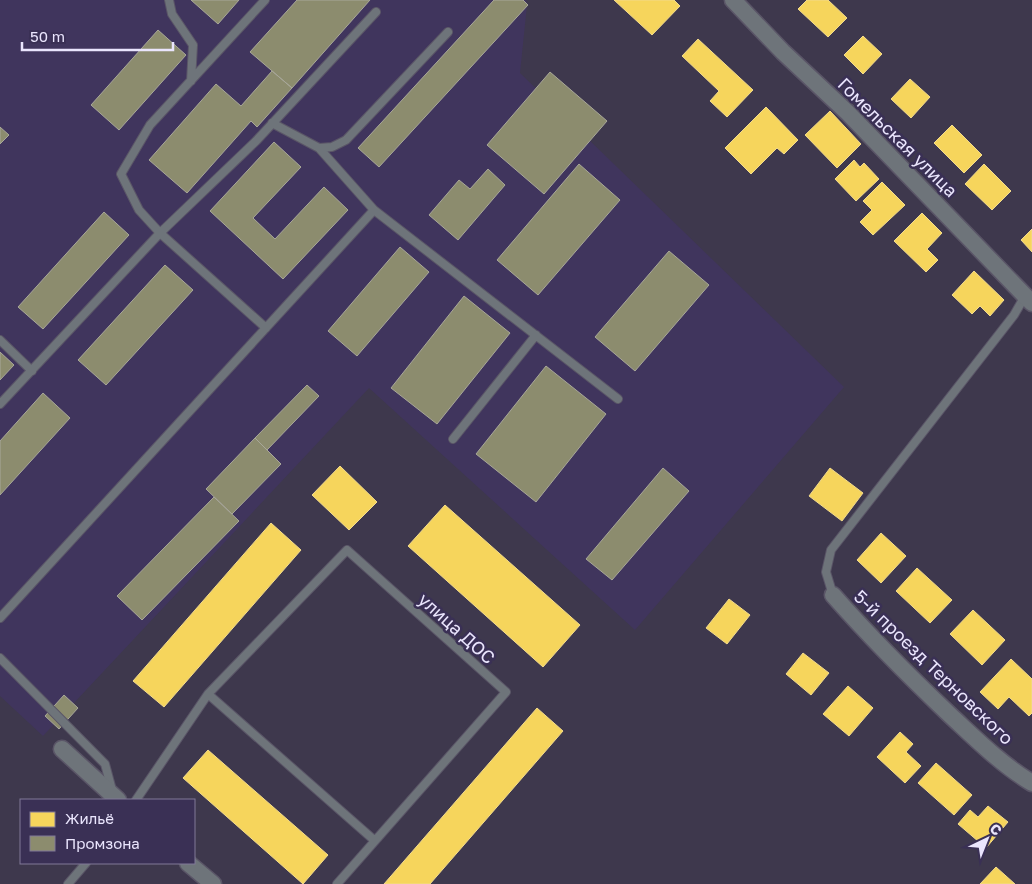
<svg xmlns="http://www.w3.org/2000/svg" width="1032" height="884" font-family="'Golos Text',sans-serif">
<rect width="100%" height="100%" fill="#3e384d"/>
<!-- built -->
<path fill="#40355d" d="M0,0H526L527,5L520,73L844,387L635,630L369,388L43,736L0,696Z"/>
<!-- homes -->
<path fill="#f6d55c" stroke="#f2da8c" d="M614,0H674L680,6L652,35Z
M807,0H828L847,18L828,37L798,9Z
M863,36L882,54L863,74L844,55Z
M698,39L753,90L727,117L710,101L719,91L682,56Z
M910,79L930,97L911,118L891,99Z
M766,107L798,140L784,154L777,148L751,174L725,148Z
M830,111L861,144L837,168L805,135Z
M952,125L982,155L964,173L934,143Z
M854,160L860,167L864,163L879,179L856,201L835,179Z
M984,164L1011,191L992,210L965,184Z
M882,182L905,205L873,235L860,222L872,210L863,201Z
M922,213L942,233L927,249L938,260L926,272L894,241Z
M1032,229V252L1021,240Z
M974,271L1004,300L990,316L980,306L972,314L952,295Z
M340,466L377,502L349,530L312,495Z
M830,468L863,493L842,521L809,496Z
M445,505L580,625L543,667L408,546Z
M271,523L301,550L164,707L133,681Z
M881,533L906,556L881,583L857,560Z
M917,568L952,600L930,623L896,591Z
M729,599L750,615L727,644L706,628Z
M973,610L1005,640L982,665L950,634Z
M803,653L829,673L811,695L786,674Z
M1011,659L1032,679V713L1029,716L1009,697L998,709L980,692Z
M848,686L873,708L849,736L823,714Z
M537,708L563,731L430,884H384Z
M900,732L913,744L906,752L921,766L905,783L877,757Z
M208,750L328,855L303,884L183,778Z
M936,763L972,795L954,815L918,783Z
M988,806L1008,822L986,848L958,824L970,810L978,817Z
M996,867L1015,884H980Z"/>
<!-- industry -->
<path fill="#8c8c6e" stroke="#a8a799" d="M191,0H239L218,24Z
M297,0H370L292,88L250,52Z
M494,0H523L528,5L379,167L358,148Z
M158,30L186,55L119,130L91,105Z
M272,71L292,88L257,127L251,121L187,193L149,160L216,84L241,106Z
M550,72L607,121L544,194L487,145Z
M0,127L9,135L0,144Z
M274,142L301,167L253,218L275,239L324,187L348,210L283,279L210,211Z
M579,164L620,200L538,295L497,260Z
M488,169L505,185L458,240L429,215L459,180L470,189Z
M104,212L129,235L43,329L18,307Z
M400,247L429,272L357,356L328,331Z
M669,251L709,285L635,371L595,337Z
M165,265L193,290L106,385L78,360Z
M464,296L510,333L437,424L391,388Z
M0,352L14,365L0,380Z
M546,366L606,414L536,502L476,454Z
M307,385L319,396L267,450L255,438Z
M43,393L70,418L0,495V441Z
M255,438L281,464L232,514L206,489Z
M663,468L689,491L612,580L586,559Z
M214,497L239,521L142,620L117,596Z
M64,695L78,708L59,729L45,716Z"/>
<g fill="none" stroke-linecap="round" stroke-linejoin="round">
<defs>
<path id="service" d="M169,0L172,14L193,45L191,81
M272,123L319,148L332,147L346,140L448,32
M319,148L374,210
M266,328L160,233L256,141L376,12
M0,340L32,371
M0,404L160,233L139,210L121,174L150,125L265,0
M453,439L536,335
M833,595L826,572L831,550L1014,315L1025,296
M0,618L374,210L618,399
M0,658L105,764L112,790
M208,694L347,550L506,692L337,884
M136,800L208,694L374,840
M68,884L86,863"/>
<path id="minor" d="M733,0L783,52L848,113L1032,303
M833,595C870,637 910,677 950,715C976,739 1002,765 1032,783
M62,749L118,800
M188,863L213,884"/>
</defs>
<!-- service casing -->
<use href="#service" stroke="#5a5567" stroke-width="10"/>
<!-- minor casing -->
<use href="#minor" stroke="#5a5567" stroke-width="19"/>
<!-- service -->
<use href="#service" stroke="#6e747a" stroke-width="8"/>
<!-- minor -->
<use href="#minor" stroke="#6e747a" stroke-width="16"/>
</g>
<g text-anchor="middle" dominant-baseline="central" stroke-width="5" stroke-linejoin="round" paint-order="stroke">
<!-- street labels -->
<g font-size="18" fill="#eae5fd" stroke="#3a3055">
<text transform="translate(898 137) rotate(45)">Гомельская улица</text>
<text transform="translate(457 628) rotate(42)">улица ДОС</text>
<text transform="translate(934 667) rotate(44)">5-й проезд Терновского</text>
</g>
</g>
<!-- legend -->
<rect x="20" y="799" width="175" height="65" fill="#3a3055" stroke="#807898"/>
<rect x="30" y="812" width="25" height="15" fill="#f6d55c" stroke="#807898"/>
<text x="65" y="824" font-size="15" fill="#eae5fd">Жильё</text>
<rect x="30" y="836" width="25" height="15" fill="#8c8c6e" stroke="#807898"/>
<text x="65" y="849" font-size="15" fill="#eae5fd">Промзона</text>
<!-- north arrow -->
<g transform="translate(987 839) rotate(43)" stroke="#3a3055" stroke-width="4" paint-order="stroke">
<path d="M0-4L9 19L0 12L-9 19Z" fill="#eae5fd"/>
<text y="-8" font-size="14" font-weight="bold" text-anchor="middle" fill="#eae5fd">С</text>
</g>
<!-- scale -->
<path d="M22 42v8h151v-8" fill="none" stroke="#eae5fd" stroke-width="2.5"/>
<text x="30" y="42" font-size="15" fill="#eae5fd" stroke="#3a3055" stroke-width="4" paint-order="stroke">50 m</text>
</svg>
